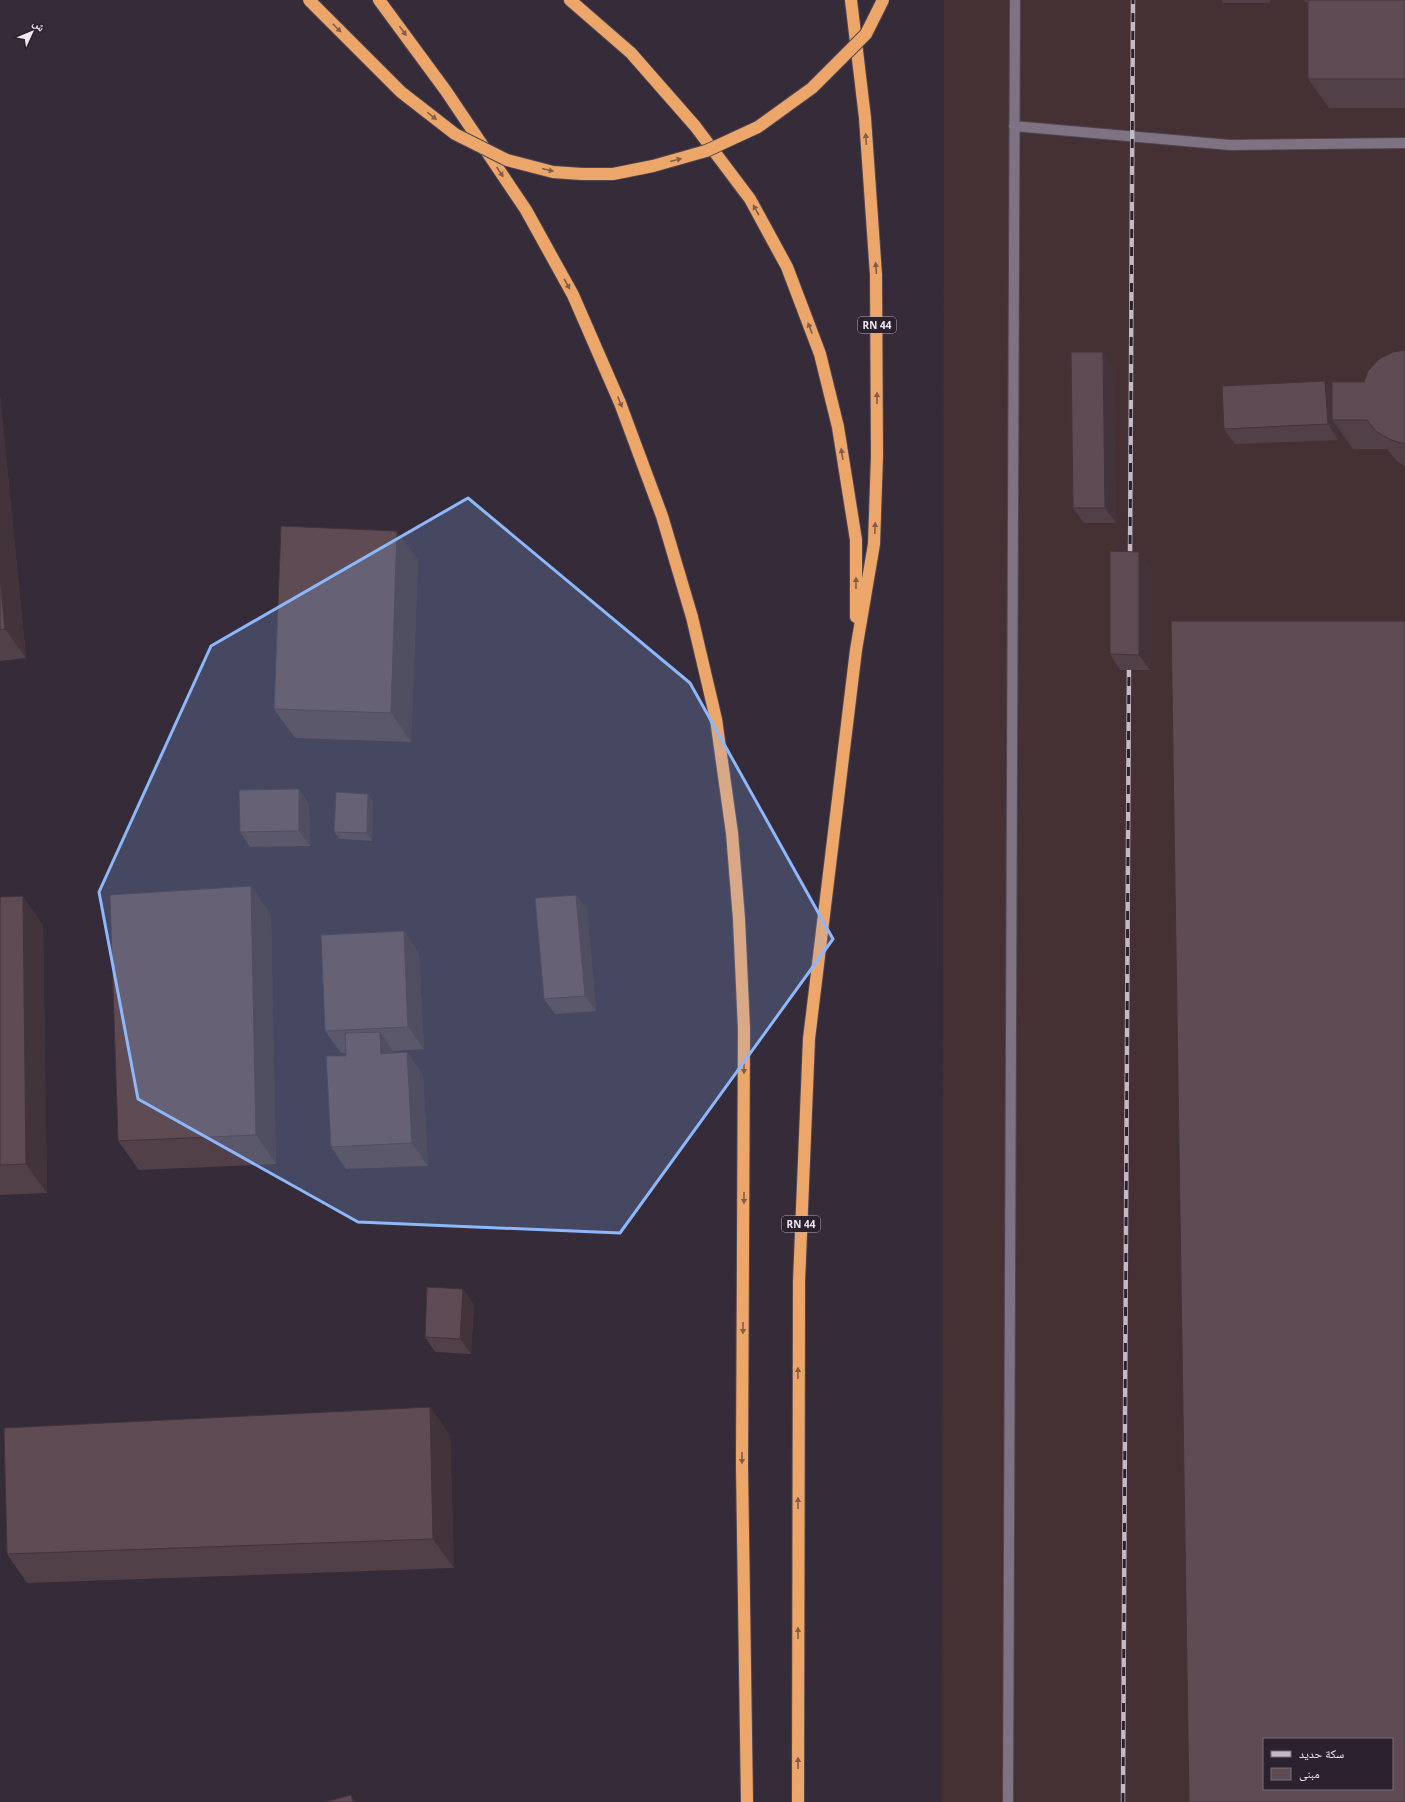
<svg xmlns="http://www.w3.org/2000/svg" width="1405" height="1802" font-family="'Open Sans','Noto Naskh Arabic',sans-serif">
<rect width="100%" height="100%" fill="#352b39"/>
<!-- industrial -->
<path fill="#453134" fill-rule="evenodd" d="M944,0H1405V1802H942ZM1264,1739H1392V1789H1264Z"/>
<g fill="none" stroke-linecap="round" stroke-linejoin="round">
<defs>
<path id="lane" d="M1014,126L1230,145L1405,143
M1008,1802L1015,0"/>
<path id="highway" d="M379,0L446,91L526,210L573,295L620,403L662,516L692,617L716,719L732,833L739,919L744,1029L742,1466L747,1802
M570,0L631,53L695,126L750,199L787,267L820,354L838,427L856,540V617
M798,1802L799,1282L809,1039L856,650L874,544L877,456L876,275L865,118L851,0"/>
</defs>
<!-- lane casing -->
<use href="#lane" stroke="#4f4652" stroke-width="12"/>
<!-- highway casing -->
<use href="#highway" stroke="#4f4652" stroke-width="14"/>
<!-- lane -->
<use href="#lane" stroke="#7e7283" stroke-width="10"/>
<!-- highway -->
<use href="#highway" stroke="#eda66a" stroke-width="12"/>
<defs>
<path id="rail" d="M1130,562L1133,0
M1123,1802L1129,658"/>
</defs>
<!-- rail casing -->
<use href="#rail" stroke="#c2bac5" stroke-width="4.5"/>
<!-- rail -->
<use href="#rail" stroke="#2b212f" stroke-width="3" stroke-dasharray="9" stroke-linecap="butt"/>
<defs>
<path id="highway-bridge" d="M309,0L401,92L455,134L507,160L553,172L582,174H613L653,166L706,151L758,127L812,88L866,34L883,0"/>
</defs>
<!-- highway-bridge casing -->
<use href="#highway-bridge" stroke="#4f4652" stroke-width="14" stroke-linecap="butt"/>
<!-- highway-bridge -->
<use href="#highway-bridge" stroke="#eda66a" stroke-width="12"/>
</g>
<!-- wall -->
<path fill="#514047" d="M1221,0H1270V3H1223Z
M1304,0H1405V108H1329L1308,79V4Z
M1405,350V466L1397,461L1387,449H1353L1338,428V440L1235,444L1224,429L1332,390L1364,382Z
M1113,367L1116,523H1084L1073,508Z
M0,395L26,658L0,661Z
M1139,552L1150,567V670H1120L1110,654Z
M418,560L411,742L295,738L274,709Z
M368,794L373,802L372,841L340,839L334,832Z
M309,804L310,846L250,847L240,832Z
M576,895L587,910L596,1011L555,1014L544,999Z
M0,897L43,925L47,1193L0,1195Z
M271,915L276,1164L139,1170L118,1141Z
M404,931L419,954L424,1049L393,1051L395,1053L407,1052L423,1075L428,1166L346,1169L331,1147L346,1056V1053H341L325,1031Z
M474,1304L471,1354L435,1352L425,1337Z
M430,1407L450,1436L454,1568L27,1583L7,1554Z"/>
<!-- shaded-wall -->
<path fill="#42343a" d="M1103,352L1113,367L1116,523L1105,508Z
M1325,381L1336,396L1332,420L1338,428V440L1328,424Z
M0,395L26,658L5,629L0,575Z
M397,531L418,560L411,742L391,713Z
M1139,552L1150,567V670L1139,655Z
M299,789L309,804L310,846L299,831Z
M368,794L373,802L372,841L367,833Z
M251,886L271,915L276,1164L256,1135Z
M576,895L587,910L596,1011L585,996Z
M23,896L43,925L47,1193L26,1164Z
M404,931L419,954L424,1049L408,1027Z
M380,1032L395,1054H381Z
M407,1052L423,1075L428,1166L412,1143Z
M463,1289L474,1304L471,1354L460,1339Z
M430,1407L450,1436L454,1568L433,1539Z
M351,1795L356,1802H353Z"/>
<!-- building -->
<path fill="#5e4b53" stroke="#42343a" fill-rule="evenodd" d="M1308,0H1405V79H1308Z
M1405,350V444L1391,440L1377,432L1367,420H1332V382H1364L1368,371L1379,359L1393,352Z
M1071,352H1103L1105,508H1073Z
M1325,381L1328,424L1224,429L1222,386Z
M281,526L397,531L391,713L274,709Z
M1110,551L1139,552V655L1110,654Z
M0,575L5,629L0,630Z
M1171,621H1405V1802H1189ZM1264,1739H1392V1789H1264Z
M299,789V831L240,832L239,790Z
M336,792L368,794L367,833L334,832Z
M251,886L256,1135L118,1141L110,895Z
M576,895L585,996L544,999L535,898Z
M23,896L26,1164L0,1165V897Z
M404,931L408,1027L325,1031L321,935Z
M380,1032L381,1054L407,1052L412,1143L331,1147L326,1056H346L345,1033Z
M427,1287L463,1289L460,1339L425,1337Z
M430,1407L433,1539L7,1554L4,1428Z
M351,1795L353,1802H325Z"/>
<!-- one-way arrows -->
<defs><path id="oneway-solid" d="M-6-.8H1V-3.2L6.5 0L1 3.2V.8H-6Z"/></defs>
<g fill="#825d4a">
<use href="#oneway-solid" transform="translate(337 28) rotate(45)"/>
<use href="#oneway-solid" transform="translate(403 31) rotate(54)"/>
<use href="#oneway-solid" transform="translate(432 116) rotate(38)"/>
<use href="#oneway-solid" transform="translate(866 139) rotate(-94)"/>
<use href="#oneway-solid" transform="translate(676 160) rotate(-15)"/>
<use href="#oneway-solid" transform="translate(548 170) rotate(14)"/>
<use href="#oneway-solid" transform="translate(500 172) rotate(56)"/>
<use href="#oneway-solid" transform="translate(756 210) rotate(-119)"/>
<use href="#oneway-solid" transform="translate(876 268) rotate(-94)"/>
<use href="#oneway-solid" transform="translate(567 284) rotate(61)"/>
<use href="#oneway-solid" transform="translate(810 328) rotate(-111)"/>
<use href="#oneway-solid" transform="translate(877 398) rotate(-90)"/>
<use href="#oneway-solid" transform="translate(620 402) rotate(68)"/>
<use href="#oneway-solid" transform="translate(842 454) rotate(-99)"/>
<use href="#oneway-solid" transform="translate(875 528) rotate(-88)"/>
<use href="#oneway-solid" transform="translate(856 583) rotate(-90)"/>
<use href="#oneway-solid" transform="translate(744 1068) rotate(90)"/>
<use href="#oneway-solid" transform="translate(744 1198) rotate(90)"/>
<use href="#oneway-solid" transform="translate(743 1328) rotate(90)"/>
<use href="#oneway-solid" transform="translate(798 1373) rotate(-90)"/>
<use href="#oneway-solid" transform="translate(742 1458) rotate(90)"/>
<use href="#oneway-solid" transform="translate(798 1503) rotate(-90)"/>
<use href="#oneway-solid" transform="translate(798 1633) rotate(-90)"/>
<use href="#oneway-solid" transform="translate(798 1763) rotate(-90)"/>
</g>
<!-- marked area -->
<path fill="#8eb8fd" fill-opacity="0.2" stroke="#8eb8fd" stroke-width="3" stroke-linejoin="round" d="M468,498L690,683L833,939L620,1233L358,1222L138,1099L99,892L211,646Z"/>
<g text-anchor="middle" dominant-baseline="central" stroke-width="3.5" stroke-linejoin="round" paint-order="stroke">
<!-- shield labels -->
<g fill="#2b212f" stroke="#b4acb7" stroke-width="1">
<rect x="858" y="317" width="38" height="16" rx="3"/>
<rect x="782" y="1216" width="38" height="16" rx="3"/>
</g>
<g font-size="10" font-weight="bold" fill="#efe8f1">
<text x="877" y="325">RN 44</text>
<text x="801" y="1224">RN 44</text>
</g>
</g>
<!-- legend -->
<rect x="1263" y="1738" width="130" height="52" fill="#2b212f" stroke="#79717d"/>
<rect x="1271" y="1751" width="20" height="6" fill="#c2bac5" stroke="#79717d"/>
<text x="1299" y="1758" font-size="12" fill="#efe8f1">سكة حديد</text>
<rect x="1271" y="1768" width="20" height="12" fill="#5e4b53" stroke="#79717d"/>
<text x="1299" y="1778" font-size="12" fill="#efe8f1">مبنى</text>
<!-- north arrow -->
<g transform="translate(32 32) rotate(46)" stroke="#2b212f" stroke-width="3" paint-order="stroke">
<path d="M0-3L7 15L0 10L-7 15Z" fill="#efe8f1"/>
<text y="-6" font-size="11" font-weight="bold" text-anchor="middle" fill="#efe8f1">ش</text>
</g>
</svg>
